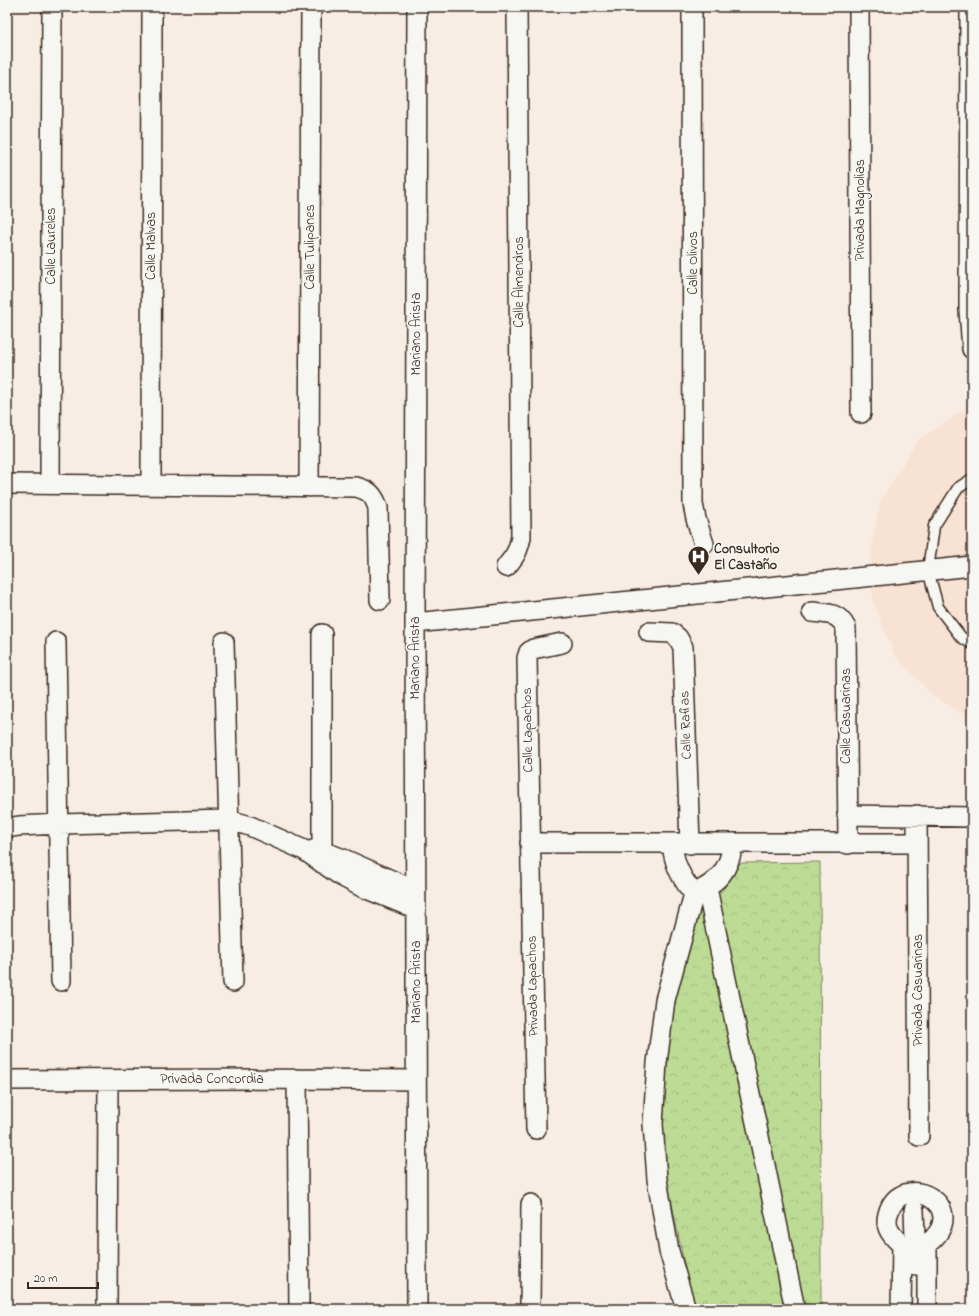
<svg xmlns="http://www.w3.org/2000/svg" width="979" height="1316" font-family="'Indie Flower',sans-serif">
<defs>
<pattern id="park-crowns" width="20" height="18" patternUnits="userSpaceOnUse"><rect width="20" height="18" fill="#bcdc95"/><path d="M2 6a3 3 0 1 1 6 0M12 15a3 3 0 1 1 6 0" fill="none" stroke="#a2bd80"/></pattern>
</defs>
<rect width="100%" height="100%" fill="#f7ede4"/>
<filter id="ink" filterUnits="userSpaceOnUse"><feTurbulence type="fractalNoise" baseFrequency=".025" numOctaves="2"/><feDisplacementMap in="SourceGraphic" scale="8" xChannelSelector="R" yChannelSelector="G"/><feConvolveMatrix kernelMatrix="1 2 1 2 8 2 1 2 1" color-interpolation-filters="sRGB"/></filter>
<g filter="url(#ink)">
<!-- built -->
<path fill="#f8e2d3" d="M972,404V720L932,695L894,654L873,601L871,550L880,502L917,441Z"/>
<!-- park -->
<path fill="url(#park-crowns)" stroke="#7c835a" d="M820,862L821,1309H697L687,1278L667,1179L657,1116L673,990L700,898L722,891L740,863Z"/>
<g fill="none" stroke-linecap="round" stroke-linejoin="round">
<defs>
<path id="lane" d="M972,479L958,488L934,526L928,570L938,607L961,637L972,644"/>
<path id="street" d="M692,7L693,504L696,519L704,544
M859,7L861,413
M970,7L969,310L972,349
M7,484L356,487C369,490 374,495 378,508L380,600
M50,484L52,7
M151,485L152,7
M309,487L311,7
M506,567C515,556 518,552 521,537L517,7
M812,612C828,614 838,612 846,628L848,844
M415,623L972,566
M649,632L672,633L678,638L683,647L690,844
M56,642L61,981
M224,642L233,982
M847,815L972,817
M917,815L919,1136
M7,828L19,826L59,824L229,820L250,826L304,850L341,876L362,887L416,909
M530,843H917
M672,844C674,864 681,878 694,894
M313,850L322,851L346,860L416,891
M322,863V634
M707,888L795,1309
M695,893C719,882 729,870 733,844
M297,1079L299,1309
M7,1080L297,1079L416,1080
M536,1129L527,658L529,652L533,649L562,643
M914,1210L916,1265
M107,1309L108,1080
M417,1309L415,623L417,7
M530,1309L531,1204
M686,1309L669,1251L657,1179L653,1124L657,1063L665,1000L694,894
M901,1309L902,1245C892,1236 884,1228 888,1214C901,1167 975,1207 927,1244V1309"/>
</defs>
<!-- lane casing -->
<use href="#lane" stroke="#3b2a1e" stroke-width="13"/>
<!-- street casing -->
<use href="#street" stroke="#3b2a1e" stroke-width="22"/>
<!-- lane -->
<use href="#lane" stroke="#f6f6f2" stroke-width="10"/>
<!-- street -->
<use href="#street" stroke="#f6f6f2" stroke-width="19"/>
</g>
</g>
<!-- icons -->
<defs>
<symbol id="hospital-pin" viewBox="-11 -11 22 30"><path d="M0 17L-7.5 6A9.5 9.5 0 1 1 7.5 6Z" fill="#3b2a1e" stroke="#f6f6f2"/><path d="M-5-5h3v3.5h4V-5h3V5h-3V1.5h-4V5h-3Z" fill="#fff"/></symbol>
</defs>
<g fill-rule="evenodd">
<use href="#hospital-pin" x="686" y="544" width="25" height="34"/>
</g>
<g text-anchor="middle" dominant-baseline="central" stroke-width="3.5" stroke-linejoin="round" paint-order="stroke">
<!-- street labels -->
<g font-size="14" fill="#3b2a1e" stroke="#f6f6f2">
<text transform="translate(860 210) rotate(-90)">Privada Magnolias</text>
<text transform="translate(51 246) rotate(-90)">Calle Laureles</text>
<text transform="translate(151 246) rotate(-90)">Calle Malvas</text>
<text transform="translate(310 247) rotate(-90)">Calle Tulipanes</text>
<text transform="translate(693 263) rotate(-90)">Calle Olivos</text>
<text transform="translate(519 282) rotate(-90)">Calle Almendros</text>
<text transform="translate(416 334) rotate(-90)">Mariano Arista</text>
<text transform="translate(415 658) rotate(-90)">Mariano Arista</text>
<text transform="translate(846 716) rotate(-90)">Calle Casuarinas</text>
<text transform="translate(686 725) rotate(-92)">Calle Rafias</text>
<text transform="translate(528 730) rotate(-91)">Calle Lapachos</text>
<text transform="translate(416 982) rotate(-90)">Mariano Arista</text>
<text transform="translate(533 986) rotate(-91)">Privada Lapachos</text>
<text transform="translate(918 990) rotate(-90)">Privada Casuarinas</text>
<text x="212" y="1079">Privada Concordia</text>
</g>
<!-- poi labels -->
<g font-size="14" font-weight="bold" fill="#3b2a1e" stroke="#f6f6f2" text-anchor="start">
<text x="714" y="549">Consultorio<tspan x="714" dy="16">El Castaño</tspan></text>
</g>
</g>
<!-- margin -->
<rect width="979" height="1316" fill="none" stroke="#f6f6f2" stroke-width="24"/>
<rect x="12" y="12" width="955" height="1292" fill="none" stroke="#3b2a1e" stroke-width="1.5" filter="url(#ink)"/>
<!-- scale -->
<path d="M28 1282v6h70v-6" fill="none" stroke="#3b2a1e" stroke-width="2"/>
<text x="34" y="1282" font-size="12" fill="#3b2a1e" stroke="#f6f6f2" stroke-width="3" paint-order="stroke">20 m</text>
</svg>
